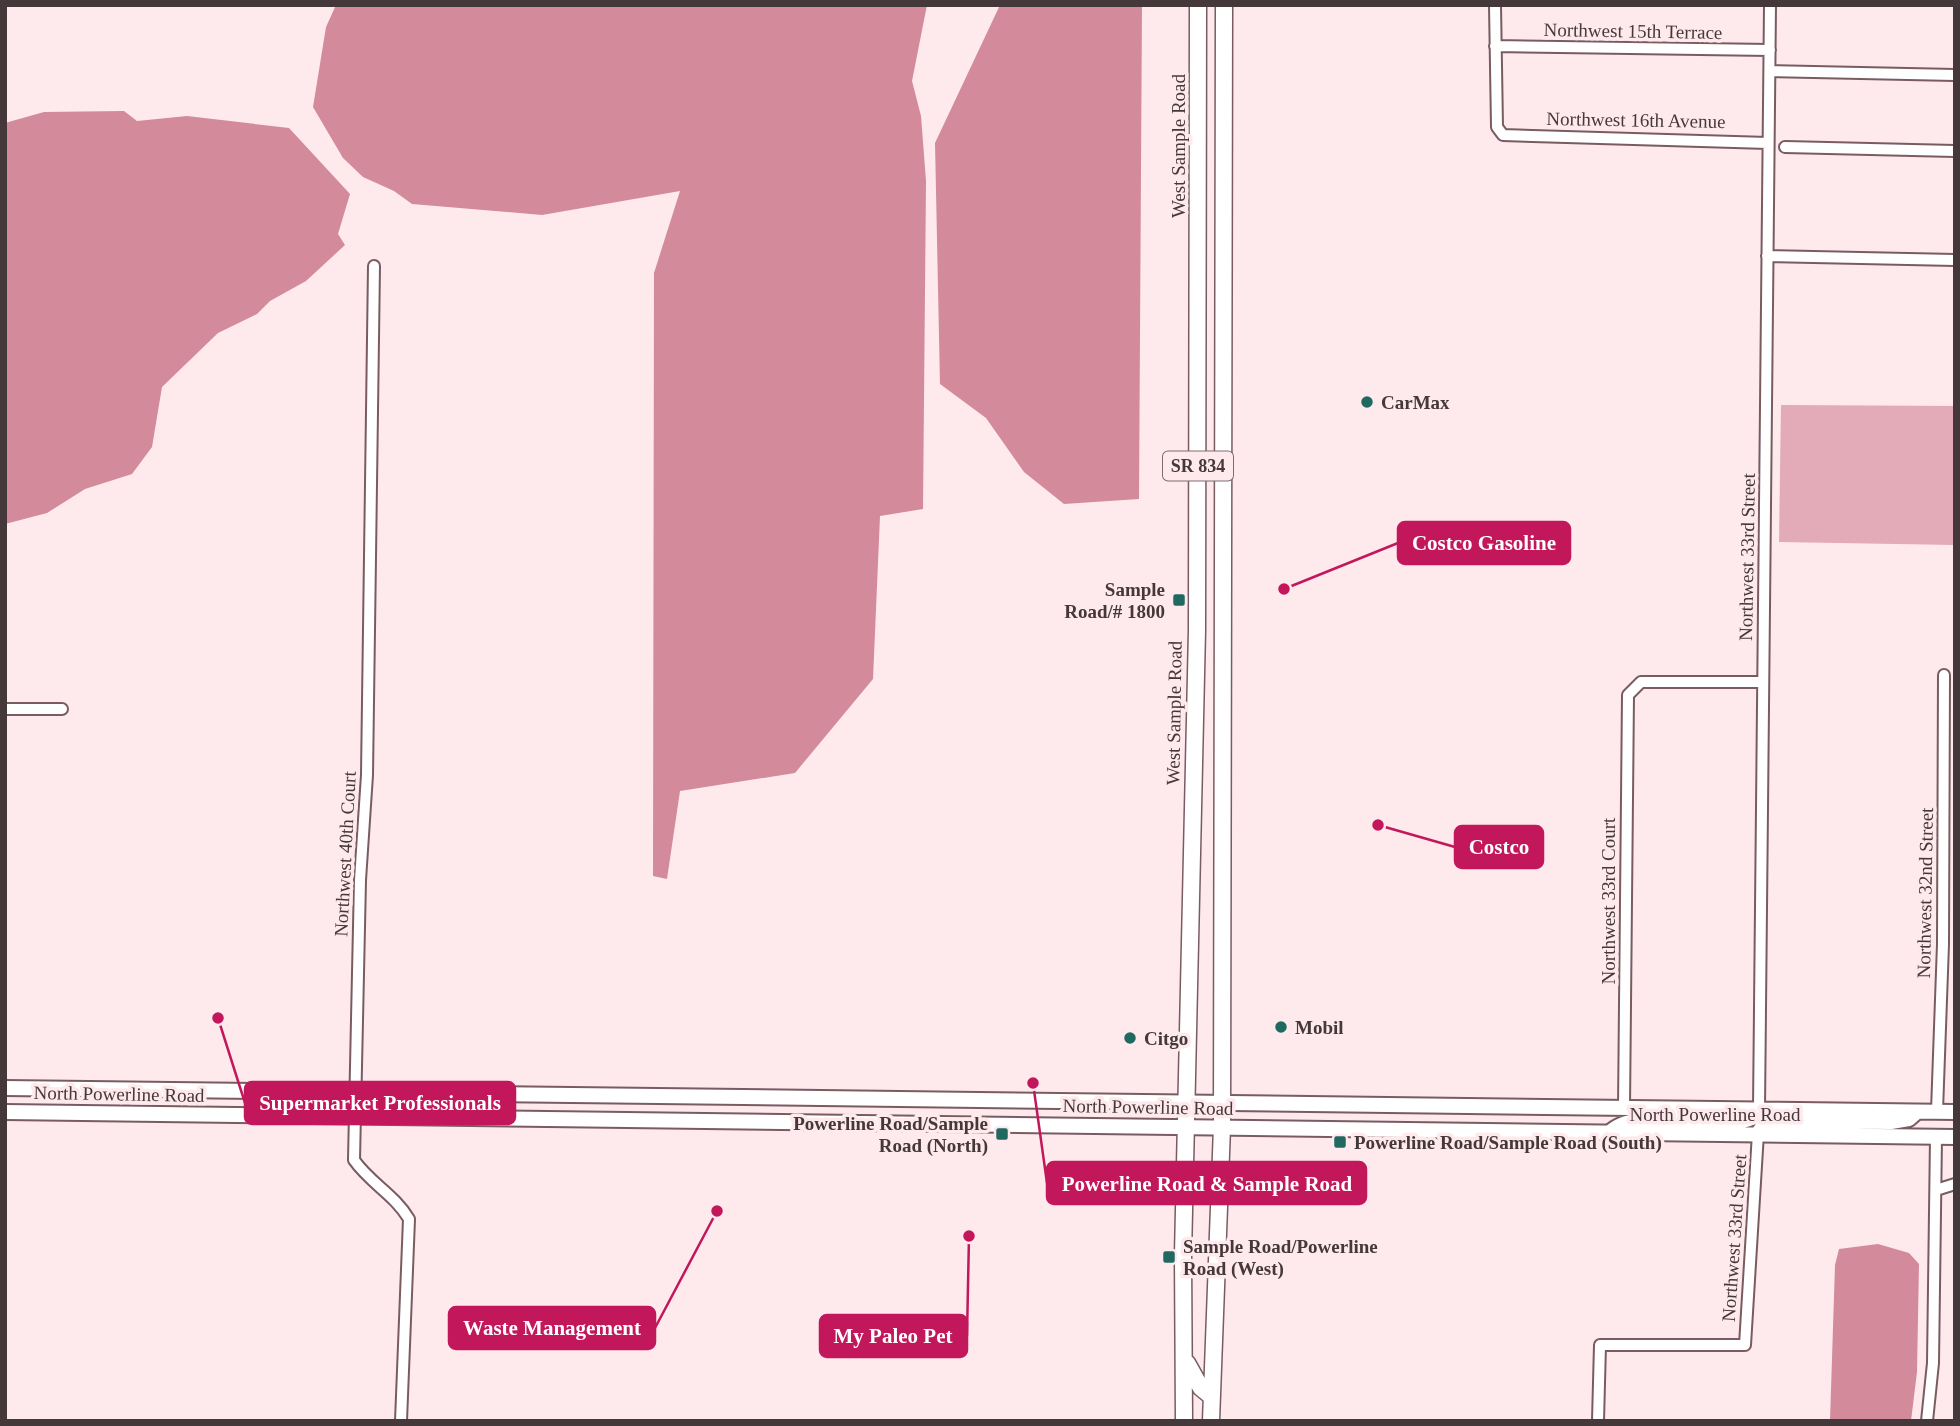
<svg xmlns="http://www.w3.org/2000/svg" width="1960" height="1426" font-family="Georgia,serif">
<rect width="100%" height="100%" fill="#fee9ed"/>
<!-- green -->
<path fill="#e2abb7" d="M1781,405L1955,406V545L1779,542Z"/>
<!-- water -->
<path fill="#d38a9b" d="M336,5H927L912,81L921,116L926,181L923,509L880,516L873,679L795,773L680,791L667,879L653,876L654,273L680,191L542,215L412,204L394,191L363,177L343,158L313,107L326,27Z
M1000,5H1142L1139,499L1064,504L1024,472L986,418L940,384L935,143Z
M124,111L137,121L187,116L289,128L350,194L338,234L345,245L306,281L270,301L257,314L218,333L162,387L152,447L132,474L85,489L47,513L5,524V123L44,112Z
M1878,1244L1909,1253L1919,1264L1917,1372L1911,1421H1830L1835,1265L1839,1249Z"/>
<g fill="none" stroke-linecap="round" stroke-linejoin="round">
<defs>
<path id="street" d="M1495,5L1497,127L1503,135L1768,143
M1495,46L1770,50
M1770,71L1955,75
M1785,147L1955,151
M1767,256L1955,260
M374,266L367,775L360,880L354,1160C370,1183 394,1194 409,1219L401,1421
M5,709H62
M1624,1108L1628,695L1641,682H1763
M1759,1109L1770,5
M1937,1111L1943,944L1944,675
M1936,1190L1955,1184
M1598,1421L1600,1345H1745L1758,1133
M1927,1421L1933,1363L1936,1137"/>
<path id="secondary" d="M5,1088L1955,1112
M5,1112L1955,1137
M1609,1133C1638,1103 1716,1136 1754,1117L1759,1109
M1758,1133L1765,1123L1772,1121L1891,1122L1909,1119L1917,1112"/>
<path id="primary" d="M1187,1363L1201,1388L1212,1397
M1184,1421L1183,1255L1197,630L1198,5
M1211,1421L1222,1127L1224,5"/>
</defs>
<!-- street casing -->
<use href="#street" stroke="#785c62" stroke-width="14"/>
<!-- secondary casing -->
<use href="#secondary" stroke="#785c62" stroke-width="18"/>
<!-- primary casing -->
<use href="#primary" stroke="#785c62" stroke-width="19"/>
<!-- street -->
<use href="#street" stroke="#fff" stroke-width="10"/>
<!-- secondary -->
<use href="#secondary" stroke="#fff" stroke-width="14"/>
<!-- primary -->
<use href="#primary" stroke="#fff" stroke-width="16"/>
</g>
<!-- markers -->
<g fill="#206961" stroke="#fee9ed" stroke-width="2.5">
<circle cx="1367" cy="402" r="7"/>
<rect x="1172" y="593" width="14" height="14" rx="3.5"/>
<circle cx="1281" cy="1027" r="7"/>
<circle cx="1130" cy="1038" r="7"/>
<rect x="995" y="1127" width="14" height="14" rx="3.5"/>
<rect x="1333" y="1135" width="14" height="14" rx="3.5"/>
<rect x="1162" y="1250" width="14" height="14" rx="3.5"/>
</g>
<g text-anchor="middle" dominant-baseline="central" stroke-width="7" stroke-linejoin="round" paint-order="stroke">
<!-- shield labels -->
<rect fill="#fee9ed" stroke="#7c6d70" stroke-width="2" x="1163" y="451.5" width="70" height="29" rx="5"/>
<g font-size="18" font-weight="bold" fill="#45383b">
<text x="1198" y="466">SR 834</text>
</g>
<!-- street labels -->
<g font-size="19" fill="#45383b" stroke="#fee9ed">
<text transform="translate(1633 31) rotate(1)">Northwest 15th Terrace</text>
<text transform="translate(1636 120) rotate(1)">Northwest 16th Avenue</text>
<text transform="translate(1178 146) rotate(-90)">West Sample Road</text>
<text transform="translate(1747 557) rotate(-89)">Northwest 33rd Street</text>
<text transform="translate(1174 713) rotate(-89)">West Sample Road</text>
<text transform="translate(345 854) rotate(-87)">Northwest 40th Court</text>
<text transform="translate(1925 893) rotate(-89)">Northwest 32nd Street</text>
<text transform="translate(1608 901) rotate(-90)">Northwest 33rd Court</text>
<text transform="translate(119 1094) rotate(1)">North Powerline Road</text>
<text transform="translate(1148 1107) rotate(1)">North Powerline Road</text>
<text x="1715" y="1114">North Powerline Road</text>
<text transform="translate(1734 1238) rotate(-86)">Northwest 33rd Street</text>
</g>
<!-- poi labels -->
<g font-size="19" font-weight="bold" fill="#45383b" stroke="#fee9ed" text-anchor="start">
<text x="1381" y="402">CarMax</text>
<text x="1165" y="589" text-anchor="end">Sample<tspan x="1165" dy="22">Road/# 1800</tspan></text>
<text x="1295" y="1027">Mobil</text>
<text x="1144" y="1038">Citgo</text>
<text x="988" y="1123" text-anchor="end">Powerline Road/Sample<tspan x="988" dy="22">Road (North)</tspan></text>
<text x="1354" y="1142">Powerline Road/Sample Road (South)</text>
<text x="1183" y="1246">Sample Road/Powerline<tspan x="1183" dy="22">Road (West)</tspan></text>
</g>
</g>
<!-- callouts -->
<path fill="none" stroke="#c2185b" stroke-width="2.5" d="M1284 589L1398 543M1378 825L1455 847M218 1018L245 1103M1033 1083L1047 1183M717 1211L655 1328M969 1236L967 1336"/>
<g fill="#c2185b" stroke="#fee9ed" stroke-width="2.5">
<circle cx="1284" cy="589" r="7"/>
<circle cx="1378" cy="825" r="7"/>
<circle cx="218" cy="1018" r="7"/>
<circle cx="1033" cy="1083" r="7"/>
<circle cx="717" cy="1211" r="7"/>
<circle cx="969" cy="1236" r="7"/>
</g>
<g fill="#c2185b" stroke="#c2185b" stroke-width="2.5">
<rect x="1398" y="522" width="172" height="42" rx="7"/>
<rect x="1455" y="826" width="88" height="42" rx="7"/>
<rect x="245" y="1082" width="270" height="42" rx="7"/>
<rect x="1047" y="1162" width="319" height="42" rx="7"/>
<rect x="449" y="1307" width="206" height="42" rx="7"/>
<rect x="820" y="1315" width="147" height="42" rx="7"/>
</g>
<g font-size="21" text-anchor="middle" font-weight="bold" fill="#fff">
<text x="1484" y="550">Costco Gasoline</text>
<text x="1499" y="854">Costco</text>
<text x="380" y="1110">Supermarket Professionals</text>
<text x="1207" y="1191">Powerline Road &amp; Sample Road</text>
<text x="552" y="1335">Waste Management</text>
<text x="893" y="1343">My Paleo Pet</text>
</g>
<!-- border -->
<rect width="1960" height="1426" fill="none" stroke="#45383b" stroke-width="14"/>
</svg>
